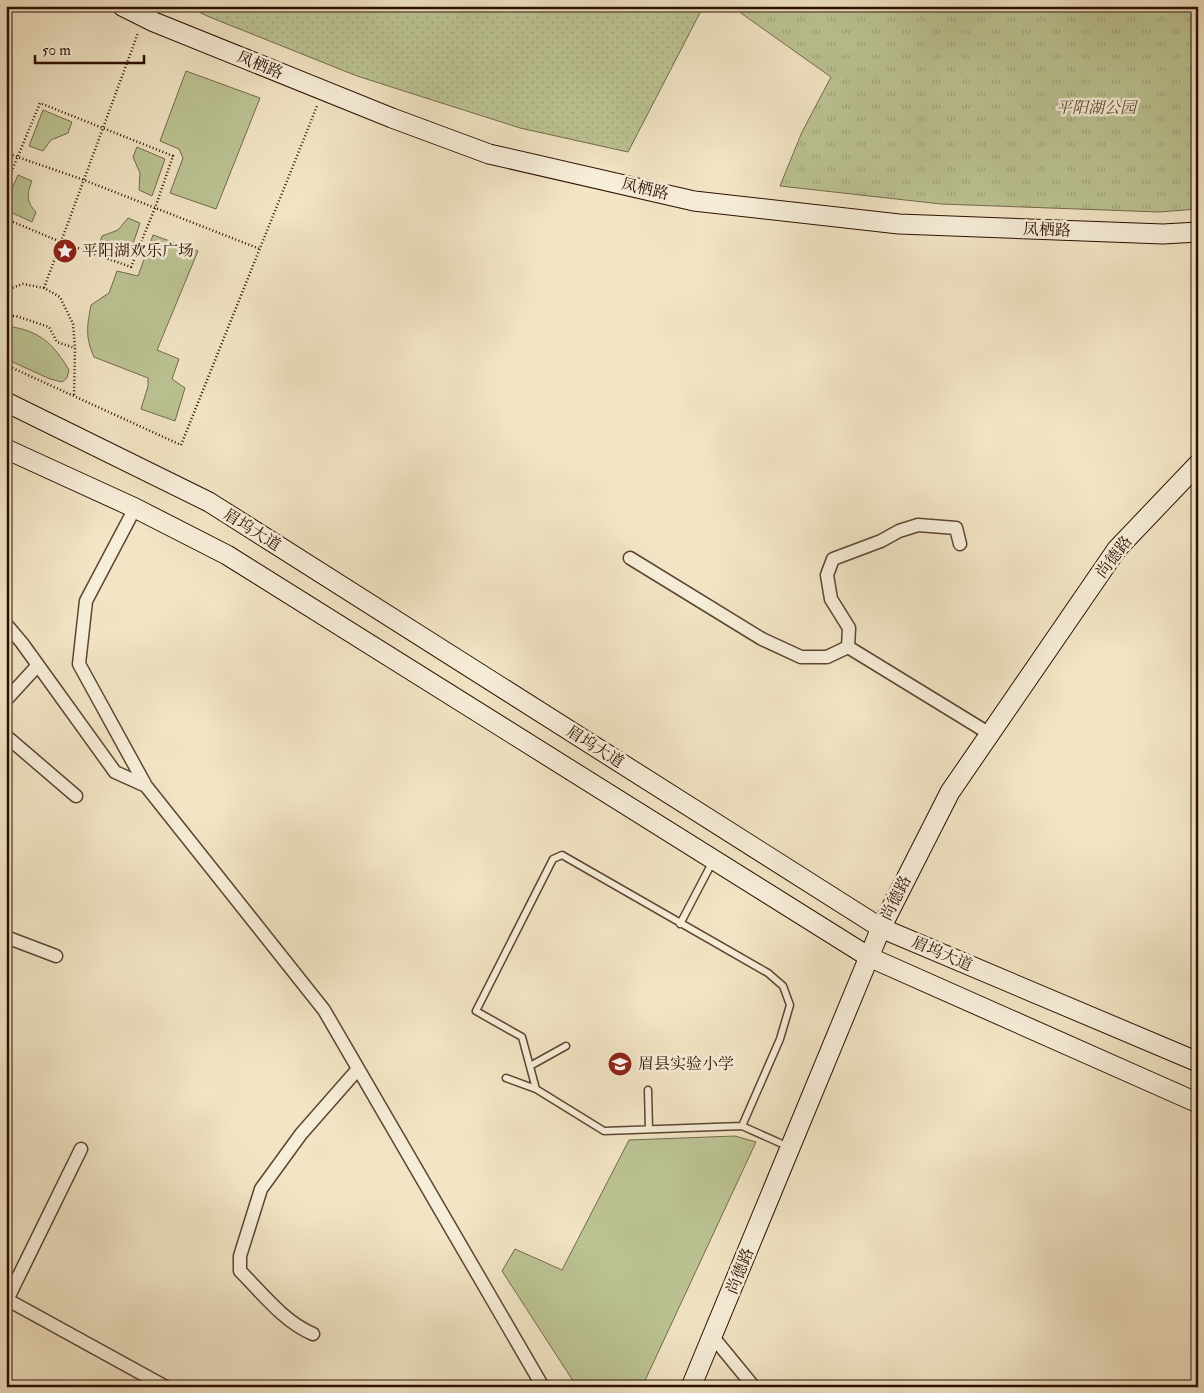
<svg xmlns="http://www.w3.org/2000/svg" width="1204" height="1393" font-family="'IM FELL Double Pica','Noto Serif SC',serif">
<defs>
<pattern id="grass-dots" width="8" height="8" patternUnits="userSpaceOnUse" patternTransform="scale(1.25)"><rect width="8" height="8" fill="#bcc494"/><path d="M2 2h.1M6 6h.1" fill="none" stroke="#a2a77e" stroke-width="1.8" stroke-linecap="round"/></pattern>
<pattern id="park-tufts" width="24" height="20" patternUnits="userSpaceOnUse" patternTransform="scale(1.25)"><rect width="24" height="20" fill="#bcc494"/><path d="M3 7l-1-3M5 7V3M7 7l1-3M15 17l-1-3M17 17v-4M19 17l1-3" fill="none" stroke="#a2a77e"/></pattern>
</defs>
<rect width="100%" height="100%" fill="#f2e5c5"/>
<filter id="stains"><feTurbulence type="fractalNoise" baseFrequency=".004" numOctaves="4"/><feColorMatrix values="0 0 0 0 .2 0 0 0 0 .09 0 0 0 0 .02 0 0 0 .5 -.17"/></filter>
<radialGradient id="worn" r=".72"><stop offset=".6" stop-color="#630" stop-opacity="0"/><stop offset="1" stop-color="#630" stop-opacity=".3"/></radialGradient>
<!-- grass -->
<path fill="url(#grass-dots)" stroke="#746a4a" d="M187,6H703V7L628,152L520,128L357,76L207,16Z"/>
<!-- park -->
<path fill="url(#park-tufts)" stroke="#746a4a" d="M731,6H1198V209L1159,212L941,204L780,186L802,132L831,77Z"/>
<!-- garden -->
<path fill="#bcc494" stroke="#746a4a" d="M186,71L260,98L216,209L170,193L183,158L179,149L160,141Z
M43,110L72,122L68,133L51,140L43,151L29,146Z
M137,147L165,159L152,196L139,190L140,173L133,157Z
M18,175L32,181C27,193 26,202 36,212L32,222L6,210V202Z
M128,218L140,223L128,259L98,248L102,236L118,230Z
M153,235L198,251L157,350L179,359L172,379L185,388L175,421L141,409L148,386V378L94,357C85,336 87,327 91,305L109,293L117,271L138,276Z
M6,326C39,330 53,343 69,370L67,378L62,382L50,379L6,359Z
M735,1136L756,1142L642,1387H577L502,1271L515,1249L562,1270L629,1140Z"/>
<g fill="none" stroke-linecap="round" stroke-linejoin="round">
<defs>
<path id="lane" d="M680,924L713,861
M530,1066L566,1046
M506,1078L536,1089L604,1131L742,1126L789,1147
M536,1089L522,1037L476,1011L553,859L562,855L768,973L783,986L790,1005L780,1039L742,1126
M648,1090L649,1129"/>
<path id="street" d="M135,508L86,601L79,664L146,786L324,1010L543,1387
M630,558L762,639L801,657H827L848,647L849,628L831,599L827,575L833,559L881,541L899,531L918,525L956,528L960,544
M6,624L22,643L115,772L146,786
M848,647L990,734
M6,700L38,665
M6,736L76,796
M6,937L56,956
M6,1299L166,1387
M7,1300L81,1149
M313,1334C284,1322 262,1293 240,1271V1256L261,1189L301,1134L358,1069
M713,1337L754,1387"/>
<path id="secondary" d="M122,6L154,22L392,118L489,154L694,201L899,224L1163,234L1198,232
M6,402L209,502L881,928L1198,1062
M6,449L135,508L227,555L869,957L1198,1103
M691,1387L881,928L950,792L1117,549L1198,464"/>
</defs>
<!-- lane casing -->
<use href="#lane" stroke="#5d4431" stroke-width="9"/>
<!-- street casing -->
<use href="#street" stroke="#5d4431" stroke-width="15"/>
<!-- secondary casing -->
<use href="#secondary" stroke="#2b0f00" stroke-width="21"/>
<!-- path -->
<path stroke="#2b0f00" stroke-width="2.5" stroke-dasharray="1 2.5" stroke-linecap="butt" d="M6,153L84,180L260,249
M6,185L40,103L173,156L155,208L131,267L61,242L6,219
M44,288L138,33
M6,290L23,284L44,288L60,297L73,324L75,348L74,396
M6,316H16L49,327L57,342L75,348
M6,365L181,445L317,106"/>
<!-- lane -->
<use href="#lane" stroke="#f7eed9" stroke-width="6"/>
<!-- street -->
<use href="#street" stroke="#f7eed9" stroke-width="12"/>
<!-- secondary -->
<use href="#secondary" stroke="#f7eed9" stroke-width="19"/>
</g>
<!-- icons -->
<defs>
<symbol id="sight-disc" viewBox="-11 -11 22 22"><circle r="9.5" fill="#8f2418" stroke="#f7eed9"/><path d="M0-6L1.8-2.2L6-1.7L2.9 1.2L3.7 5.4L0 3.3L-3.7 5.4L-2.9 1.2L-6-1.7L-1.8-2.2Z" fill="#fff"/></symbol>
<symbol id="school-disc" viewBox="-11 -11 22 22"><circle r="9.5" fill="#8f2418" stroke="#f7eed9"/><path d="M0-5L7-2L0 1L-7-2ZM-4 1L0 2.5L4 1V4Q0 6-4 4Z" fill="#fff"/></symbol>
</defs>
<g fill-rule="evenodd">
<use href="#sight-disc" x="51" y="237" width="28" height="28"/>
<use href="#school-disc" x="606" y="1050" width="28" height="28"/>
</g>
<g text-anchor="middle" dominant-baseline="central" stroke-width="5" stroke-linejoin="round" paint-order="stroke">
<!-- street labels -->
<g font-size="16" fill="#2b0f00" stroke="#f7eed9">
<text transform="translate(260 65) rotate(22)">凤栖路</text>
<text transform="translate(645 189) rotate(13)">凤栖路</text>
<text transform="translate(1047 230) rotate(2)">凤栖路</text>
<text transform="translate(252 530) rotate(32)">眉坞大道</text>
<text transform="translate(1114 557) rotate(-52)">尚德路</text>
<text transform="translate(595 747) rotate(32)">眉坞大道</text>
<text transform="translate(896 898) rotate(-63)">尚德路</text>
<text transform="translate(942 954) rotate(23)">眉坞大道</text>
<text transform="translate(740 1271) rotate(-68)">尚德路</text>
</g>
<!-- park labels -->
<g font-size="16" font-style="italic" fill="#5e4e34" stroke="#f7eed9">
<text x="1096" y="108">平阳湖公园</text>
</g>
<!-- poi labels -->
<g font-size="16" fill="#2b0f00" stroke="#f7eed9" text-anchor="start">
<text x="82" y="251">平阳湖欢乐广场</text>
<text x="638" y="1064">眉县实验小学</text>
</g>
</g>
<!-- margin -->
<rect width="1204" height="1393" fill="none" stroke="#f2e5c5" stroke-width="25"/>
<rect x="8" y="8" width="1189" height="1378" fill="none" stroke="#2b0f00" stroke-width="2.5"/>
<rect x="12" y="12" width="1179" height="1368" fill="none" stroke="#2b0f00"/>
<!-- scale -->
<path d="M35 55v8h109v-8" fill="none" stroke="#2b0f00" stroke-width="2.5"/>
<text x="42" y="55" font-size="15" fill="#2b0f00" stroke="#f7eed9" stroke-width="4" paint-order="stroke">50 m</text>
<rect width="100%" height="100%" filter="url(#stains)"/>
<rect width="100%" height="100%" fill="url(#worn)"/>
</svg>
